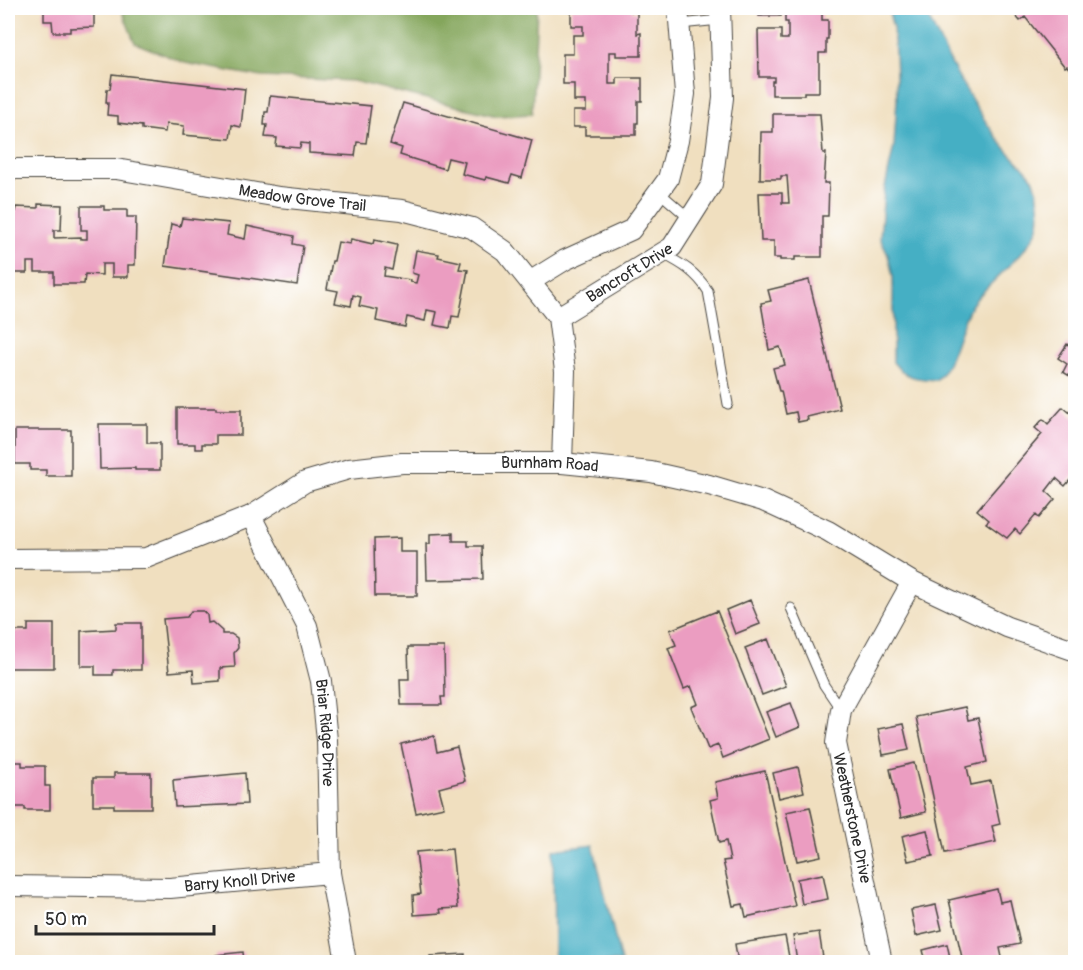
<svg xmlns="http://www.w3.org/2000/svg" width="1083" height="970" font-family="Pangolin,sans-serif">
<rect width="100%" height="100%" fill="#fff"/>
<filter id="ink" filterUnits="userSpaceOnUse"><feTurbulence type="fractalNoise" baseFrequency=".0167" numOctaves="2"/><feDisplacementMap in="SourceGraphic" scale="12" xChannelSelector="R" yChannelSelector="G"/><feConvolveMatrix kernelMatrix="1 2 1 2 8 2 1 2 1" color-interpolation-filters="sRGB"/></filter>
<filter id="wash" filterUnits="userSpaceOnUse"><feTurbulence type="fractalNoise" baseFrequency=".008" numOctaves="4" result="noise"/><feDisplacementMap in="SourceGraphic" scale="24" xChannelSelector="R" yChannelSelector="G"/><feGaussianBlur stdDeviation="1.35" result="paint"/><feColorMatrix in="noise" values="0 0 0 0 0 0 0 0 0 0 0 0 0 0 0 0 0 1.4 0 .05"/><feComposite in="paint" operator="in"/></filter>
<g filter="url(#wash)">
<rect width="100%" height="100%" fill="#f0dfbf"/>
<!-- forest -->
<path fill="#84a65b" stroke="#586843" stroke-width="1.5" d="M121,8H537L532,114L497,116L353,81L262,77L185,63L135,43Z"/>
<!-- water -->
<path fill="#45afc4" stroke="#386d78" stroke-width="1.5" d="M888,8H924C945,54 970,102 1001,143C1010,155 1023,165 1032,177C1038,186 1042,216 1038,227C1031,251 990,281 973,303C958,325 954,365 936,380C917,379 905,378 893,362V276L888,255L880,238L884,192L894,146L897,99L895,53L893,28Z
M593,845L621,962H554L553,850Z"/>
<g id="blocks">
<!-- building -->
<path fill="#eb9dc1" d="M44,8H94V27L70,28V32H53L52,21H44Z
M571,8H632V12H637V34L641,33V56H616V52H609V84H617V78H642V101H638V123H636V135H585V127H573V111H586V101H574V84H563V54H573V35H583V26H571Z
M759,8H822V20H828V39H826V53H819V92H804V95H772V81H774V77H759L758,30H781V39H788V22H785V12H781V16H759Z
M1009,8H1063L1069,15L1076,9V77L1067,66L1065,67L1025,17L1020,21Z
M112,74L245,89L241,127L232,125L230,139L183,135L184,126L166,124L165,132L142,129V126L118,123V116L107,115L108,103H106L107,89H110Z
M270,96L371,106L366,143L357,142L355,156L309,153V144L301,143L300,148L276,146L277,138L265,137L267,125H264L265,112H268Z
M403,103L532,140L522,178L512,175L509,183L486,177L485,180L462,174L465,162L448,158L445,169L400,155L402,148L390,144Z
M773,114H820L823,153H826L824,183H829L828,216H822V257H795V260H780V258H774V241H761L759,193H782V203H789L787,176H781V179H760L761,132H773Z
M38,204L62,205L61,230H54V238L81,237V239H87V230H81V206H104V210H127V217H136L135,265H128V277H112V264H102V275L85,274L84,284H54V272H35V262H27V273H11V260H8V212L15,213L16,207L38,208Z
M182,218L229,223L227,235L245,239L247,226L294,236L293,244L303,246L297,285L165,266L171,224L180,226Z
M351,239L373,244L374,240L397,245L392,270L385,268L384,276L411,280L410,282L416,283L418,275L412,273L416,250L439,254L438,257L461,262L459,269L468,270L459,317L452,316L450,328L434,325L437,312L427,310L425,321L407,317L405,327L376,321L378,310L359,306L361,297L353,295L351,306L335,303L338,291L327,289L332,261H334L338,242L350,244Z
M809,280L840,409L807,417L808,420L798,422L796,412L786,414L781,391H779L773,368L785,365L780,347L769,350L761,303L771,301L768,290Z
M1067,344L1076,350V380L1063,372L1067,364L1058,358Z
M1063,407L1076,418V473L1065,486L1056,478L1046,491L1055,499L1039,518L1036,515L1020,534L1015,529L1007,538L986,523L989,520L977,510L1042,434L1035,428L1043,419L1048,424Z
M177,408H216V410H241V435H216V444H202V449H195V444H177Z
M99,424H147V443H160V470H135V468L100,469Z
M15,430H71V476H46V470H30V464H15Z
M453,533V541H468V546H482L483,579L427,580L426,544H430V534Z
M400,538V552H417V596H375L374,539Z
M750,600L760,624L735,634L726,610Z
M191,611H203L207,615L208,623L212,622L222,631V634H231L237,638L238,648L234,653L235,667L220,668V681L194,683L193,670L169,672L163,619L187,617Z
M717,611L769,739L723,758L718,745L708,749L691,707L698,704L691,686L684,689L668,648L676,645L670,630Z
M116,623H141V670H113V675H95V666H81V631L116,629Z
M28,624H54V668H8V637H13V631H28Z
M768,639L786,686L762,695L745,648Z
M408,647H444L445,697H441L442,705H401L400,679H409Z
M791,703L800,727L776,737L766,712Z
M965,707L968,720L978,718L987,762L967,767L971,785L991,781L1000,824L992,826L996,842L945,853L916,717Z
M903,724L909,750L883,755L878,729Z
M434,736L437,752L457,747L465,781L439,788L444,807L416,813L401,744Z
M8,762H22V766H45V786H50V810H25V807H8Z
M914,763L926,812L901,818L890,769Z
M798,767L804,792L779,798L773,773Z
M765,771L795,906L746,917L743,904L733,906L723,861L730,860L726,841L719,843L710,800L718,798L715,782Z
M114,773H151V808H114V805H93V778H114Z
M245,773L247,804L175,807L173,780Z
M810,807L821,856L797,861L786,812Z
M927,830L933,856L908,861L902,836Z
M452,849L458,908L440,909L441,913L414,915L413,895L421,894L416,852Z
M823,874L828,899L802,904L797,879Z
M997,889L1000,902L1010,900L1020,944L1000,948L1003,962H963L949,900Z
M936,905L942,930L916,936L911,910Z
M819,932L823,958L797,962L793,936Z
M785,936L790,962H738L735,944Z
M947,944L951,962H926L923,950Z
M243,952L244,962H216V955Z
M465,954V962H430V956Z"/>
</g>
</g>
<g filter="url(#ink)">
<use href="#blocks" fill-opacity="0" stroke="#494641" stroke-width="1.5"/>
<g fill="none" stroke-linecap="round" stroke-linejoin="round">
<defs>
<path id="lane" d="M680,24L720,20
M659,192L690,219
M663,254C682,264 696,272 708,291L728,404
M791,608L824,685L841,710"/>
<g id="street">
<path id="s1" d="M8,169H116L279,197L402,210L472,228L505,251L558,317L565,371L562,463"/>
<path d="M531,281L565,260L631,230L668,179L678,141L685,94L678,8"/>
<path id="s2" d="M558,317L672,247L712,184L723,98L720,8"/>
<path id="s3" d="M251,516L307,626L321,681L327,740L330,873L346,962"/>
<path id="s4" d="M8,559L146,558L251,516L305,482L349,469L402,463H562L651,472L709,485L763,501L828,531L912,582L1007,627L1076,651"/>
<path id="s5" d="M8,886L170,888L330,873"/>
<path d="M882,962L836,743L841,710L912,582"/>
</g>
</defs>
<!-- lane casing -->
<use href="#lane" stroke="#494641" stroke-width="11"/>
<!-- street casing -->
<use href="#street" stroke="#494641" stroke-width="22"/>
<!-- lane -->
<use href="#lane" stroke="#fff" stroke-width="9"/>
<!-- street -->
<use href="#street" stroke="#fff" stroke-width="20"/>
</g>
</g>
<g text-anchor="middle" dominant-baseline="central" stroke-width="4.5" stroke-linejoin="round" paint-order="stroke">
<!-- street labels -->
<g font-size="16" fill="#2b2b2b" stroke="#fff">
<text stroke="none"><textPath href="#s1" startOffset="297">Meadow Grove Trail</textPath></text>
<text stroke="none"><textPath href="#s2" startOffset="84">Bancroft Drive</textPath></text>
<text stroke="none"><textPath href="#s4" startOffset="562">Burnham Road</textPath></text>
<text stroke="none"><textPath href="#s3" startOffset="232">Briar Ridge Drive</textPath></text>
<text transform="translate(852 818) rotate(78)">Weatherstone Drive</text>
<text stroke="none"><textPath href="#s5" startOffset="232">Barry Knoll Drive</textPath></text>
</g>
</g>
<!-- margin -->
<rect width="1083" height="970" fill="none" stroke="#fff" stroke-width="30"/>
<!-- scale -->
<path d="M36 925v9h178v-9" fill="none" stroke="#2b2b2b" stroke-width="3"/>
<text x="45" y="925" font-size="18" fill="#2b2b2b" stroke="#ffffff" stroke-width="4.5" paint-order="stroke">50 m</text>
</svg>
